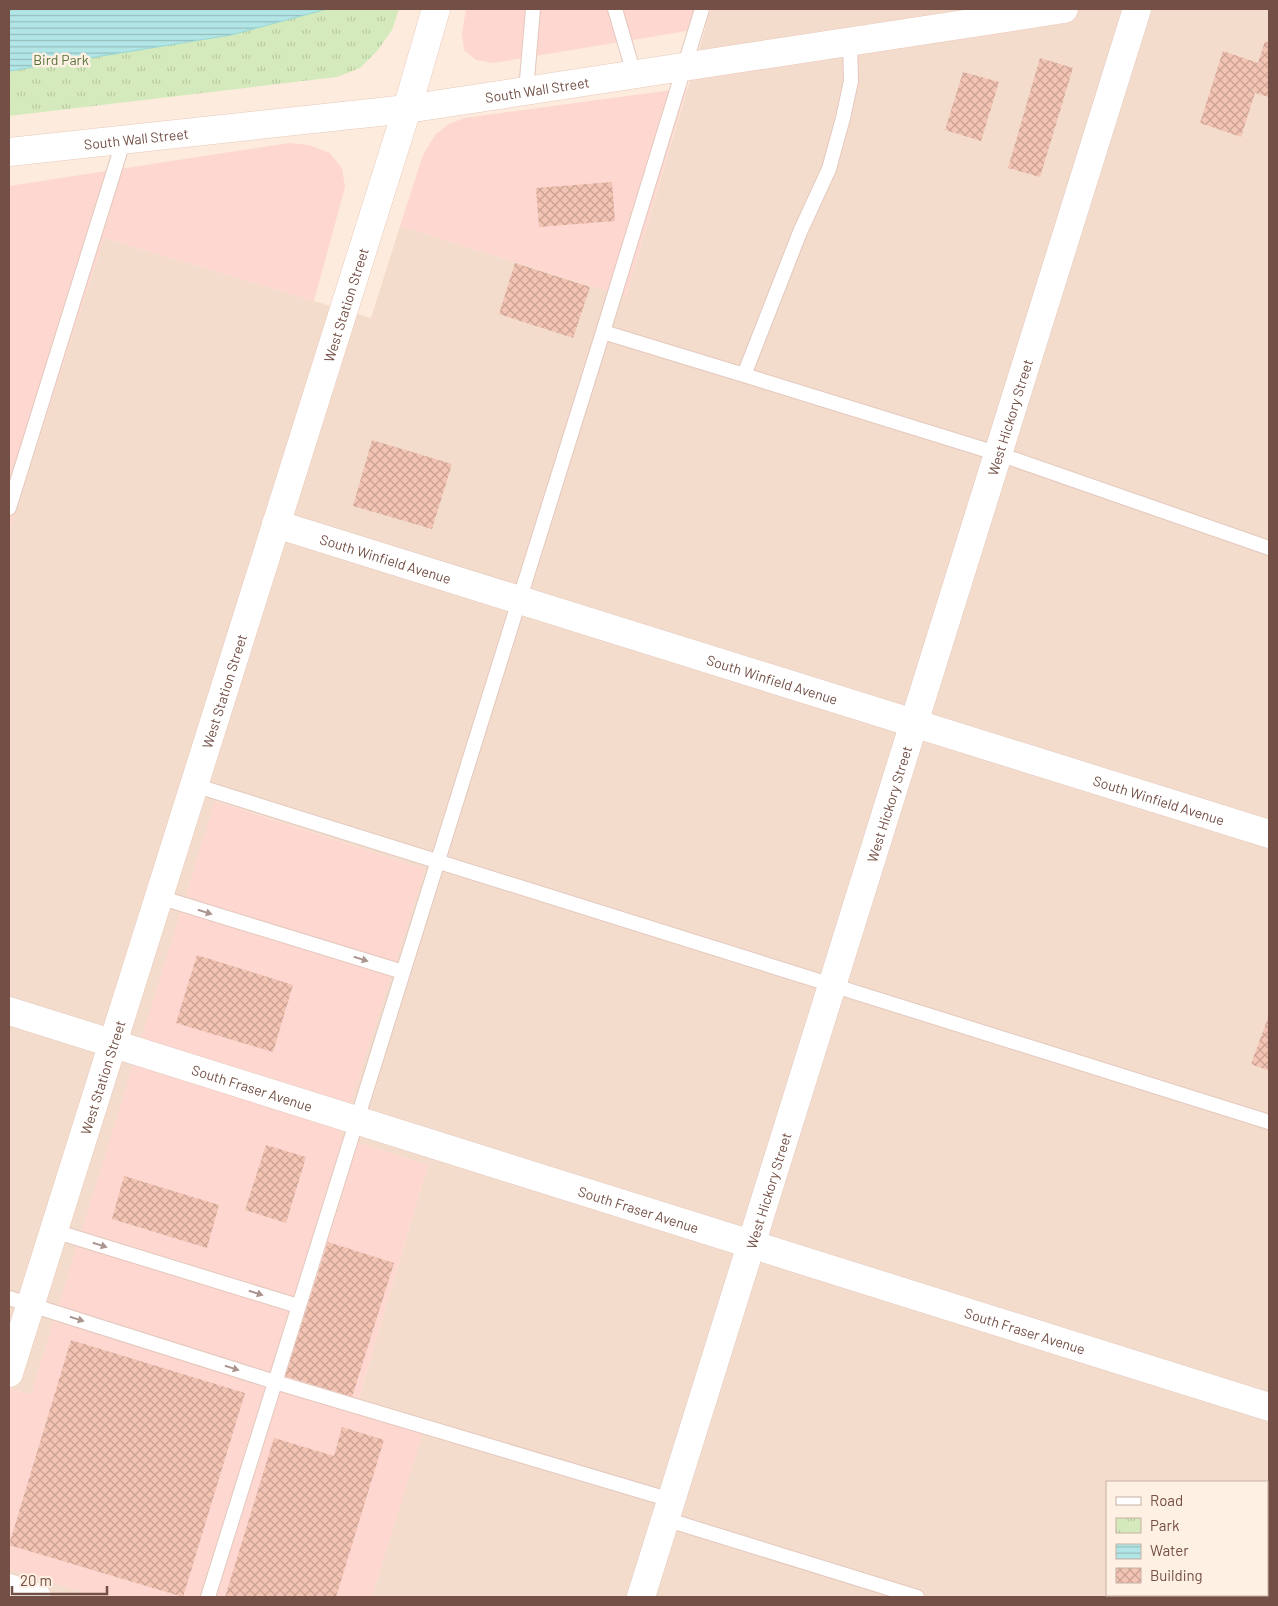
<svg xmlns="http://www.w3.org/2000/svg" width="1278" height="1606" font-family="Barlow,sans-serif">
<defs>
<pattern id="park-tufts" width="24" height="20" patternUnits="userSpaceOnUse" patternTransform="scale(1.25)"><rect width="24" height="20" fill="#d5eabc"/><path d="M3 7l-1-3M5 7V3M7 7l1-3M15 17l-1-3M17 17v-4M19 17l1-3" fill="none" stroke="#bacaa3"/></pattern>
<pattern id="water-rules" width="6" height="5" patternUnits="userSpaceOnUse" patternTransform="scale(1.25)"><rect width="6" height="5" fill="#b2e6e6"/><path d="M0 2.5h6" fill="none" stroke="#95bdbc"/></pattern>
<pattern id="building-cross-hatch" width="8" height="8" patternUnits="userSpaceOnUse" patternTransform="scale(1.25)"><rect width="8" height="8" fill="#f3c4b4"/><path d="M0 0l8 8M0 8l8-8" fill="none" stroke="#c9a294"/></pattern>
</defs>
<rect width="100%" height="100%" fill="#fdecdd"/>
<!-- residential -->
<path fill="#f4dccc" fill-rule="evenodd" d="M711,9H1269V1597H372L425,1422L358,1401L428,1165L339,1137L425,869L216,801L31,1395L9,1388V532L104,238L371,318L400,226L626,297ZM1107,1482H1267V1595H1107Z
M9,1569L99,1597H9Z"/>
<!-- commercial -->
<path fill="#fed7d0" d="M466,9H711L705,28L493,63L476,60L464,50L462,33Z
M687,88L626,297L400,226L423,155L435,135L447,125L464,118Z
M289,143L309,145L330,153L342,168L345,187L314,301L104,238L9,532V186Z
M215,801L425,869L340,1137L428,1165L358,1401L426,1422L372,1597H99L9,1569V1388L31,1394Z"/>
<!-- park -->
<path fill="url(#park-tufts)" d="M9,9H399L392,30L377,51L360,68L337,77L9,116Z"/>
<!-- water -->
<path fill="url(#water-rules)" stroke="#98d8d8" d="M9,9H327L231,35L9,71Z"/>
<!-- building -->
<path fill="url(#building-cross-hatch)" d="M1265,41L1269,43V97L1255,93L1241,137L1200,123L1223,51L1258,63Z
M1040,58L1073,68L1040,177L1008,168Z
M963,72L999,82L981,141L945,130Z
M612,182L615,221L539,227L536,188Z
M515,263L590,287L573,338L499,314Z
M372,440L452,464L432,529L353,506Z
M197,955L293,985L273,1052L176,1023Z
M1269,1015V1071L1251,1064Z
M266,1145L306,1157L286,1223L245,1210Z
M124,1176L219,1205L207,1248L112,1219Z
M328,1242L394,1263L352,1397L285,1376Z
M71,1340L245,1393L183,1597L9,1545Z
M342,1427L384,1440L336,1597H225L274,1438L334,1456Z"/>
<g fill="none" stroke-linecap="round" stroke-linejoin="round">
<defs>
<path id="service" d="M615,9L634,74
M850,41L851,81L843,118L829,169L800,232L744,375L999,454L1269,548
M526,91L533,9
M603,332L744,375
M9,508L124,139
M194,785L1269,1122
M159,897L403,972
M54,1231L298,1306
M9,1298L275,1382L671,1500
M665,1519L917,1597
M208,1597L603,332L702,9"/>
<g id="minor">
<path id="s1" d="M276,524L1269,834"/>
<path id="s2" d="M9,1011L1269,1407"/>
<path d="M9,1588L37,1597"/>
<path id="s3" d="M641,1597L1137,9"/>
</g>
<g id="secondary">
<path id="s4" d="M9,152L407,109L1064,9"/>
<path id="s5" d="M9,1373L407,109L436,9"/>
</g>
</defs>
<!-- service casing -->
<use href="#service" stroke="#e3c8bd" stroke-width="16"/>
<!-- minor casing -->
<use href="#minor" stroke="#e3c8bd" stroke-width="29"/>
<!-- secondary casing -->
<use href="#secondary" stroke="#e8c8b9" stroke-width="29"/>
<!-- service -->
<use href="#service" stroke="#fff" stroke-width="14"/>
<!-- minor -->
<use href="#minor" stroke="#fff" stroke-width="28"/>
<!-- secondary -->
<use href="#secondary" stroke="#fff" stroke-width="28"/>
</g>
<!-- one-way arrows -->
<defs><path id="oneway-solid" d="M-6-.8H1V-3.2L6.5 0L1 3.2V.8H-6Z" transform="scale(1.25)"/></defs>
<g fill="#ab958f">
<use href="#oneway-solid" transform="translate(205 912) rotate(17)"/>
<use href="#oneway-solid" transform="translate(361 959) rotate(17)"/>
<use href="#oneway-solid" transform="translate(100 1245) rotate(17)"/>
<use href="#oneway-solid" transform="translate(256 1293) rotate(17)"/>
<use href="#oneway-solid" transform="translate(77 1319) rotate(18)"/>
<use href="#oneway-solid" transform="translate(232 1368) rotate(18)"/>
</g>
<g text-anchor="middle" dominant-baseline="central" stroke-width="5" stroke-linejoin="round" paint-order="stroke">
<!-- park labels -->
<g font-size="14" fill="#54743b" stroke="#fff0e4">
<text x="61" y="59">Bird Park</text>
</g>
<!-- street labels -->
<g font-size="14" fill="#734f45" stroke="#fff0e4">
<text stroke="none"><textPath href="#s4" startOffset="532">South Wall Street</textPath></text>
<text stroke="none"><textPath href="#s4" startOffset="128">South Wall Street</textPath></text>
<text stroke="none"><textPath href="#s5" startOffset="1120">West Station Street</textPath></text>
<text stroke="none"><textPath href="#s3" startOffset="1236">West Hickory Street</textPath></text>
<text stroke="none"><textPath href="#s1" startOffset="115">South Winfield Avenue</textPath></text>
<text stroke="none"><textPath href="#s1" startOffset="520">South Winfield Avenue</textPath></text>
<text stroke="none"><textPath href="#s5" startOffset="715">West Station Street</textPath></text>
<text stroke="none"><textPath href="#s1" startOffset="925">South Winfield Avenue</textPath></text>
<text stroke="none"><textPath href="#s3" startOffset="831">West Hickory Street</textPath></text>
<text stroke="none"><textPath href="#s5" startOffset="310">West Station Street</textPath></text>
<text stroke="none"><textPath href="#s2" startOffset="255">South Fraser Avenue</textPath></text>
<text stroke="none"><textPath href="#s3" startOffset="426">West Hickory Street</textPath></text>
<text stroke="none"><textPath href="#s2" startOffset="660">South Fraser Avenue</textPath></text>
<text stroke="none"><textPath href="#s2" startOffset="1065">South Fraser Avenue</textPath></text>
</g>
</g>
<!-- border -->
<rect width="1278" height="1606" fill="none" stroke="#734f45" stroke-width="20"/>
<!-- legend -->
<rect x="1106" y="1481" width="162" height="115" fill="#fff0e4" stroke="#c7b0a4"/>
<rect x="1116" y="1497" width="25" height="8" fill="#ffffff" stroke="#c7b0a4"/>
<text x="1150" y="1506" font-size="15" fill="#734f45">Road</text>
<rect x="1116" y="1518" width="25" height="15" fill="url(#park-tufts)" stroke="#c7b0a4"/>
<text x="1150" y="1531" font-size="15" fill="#734f45">Park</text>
<rect x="1116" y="1544" width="25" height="15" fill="url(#water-rules)" stroke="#c7b0a4"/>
<text x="1150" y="1556" font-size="15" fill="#734f45">Water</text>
<rect x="1116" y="1568" width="25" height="15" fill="url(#building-cross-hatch)" stroke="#c7b0a4"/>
<text x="1150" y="1581" font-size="15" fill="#734f45">Building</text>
<!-- scale -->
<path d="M12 1586v8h95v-8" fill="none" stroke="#734f45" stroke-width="2.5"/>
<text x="20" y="1586" font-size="15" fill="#734f45" stroke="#fff0e4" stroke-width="4" paint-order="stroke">20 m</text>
</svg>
